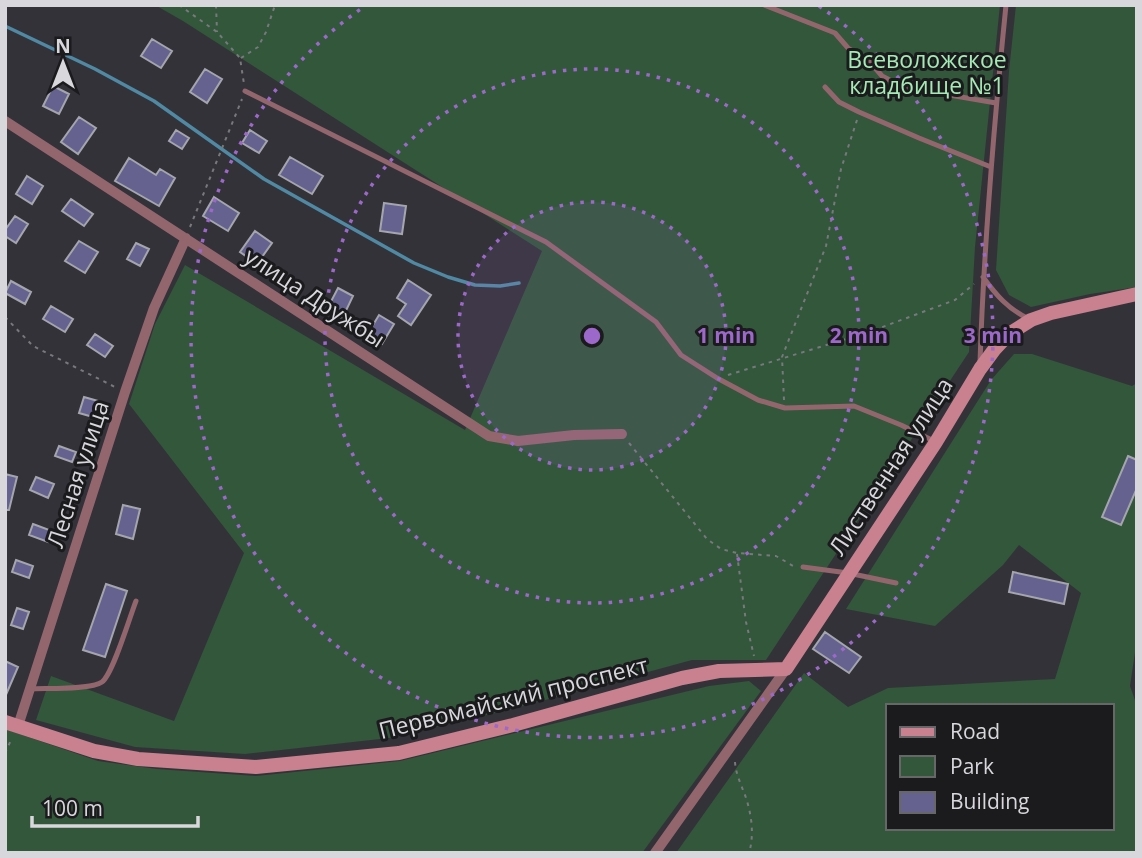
<svg xmlns="http://www.w3.org/2000/svg" width="1142" height="858" font-family="'Open Sans',sans-serif">
<rect width="100%" height="100%" fill="#333238"/>
<!-- green -->
<path fill="#32573b" fill-rule="evenodd" d="M155,5H1000L975,247L969,352L766,660H692L516,708L389,738L245,754L135,747L36,720L51,676L174,721L244,553L129,404L155,324L185,265L465,430L542,251L183,21Z
M1016,5H1137V287L1090,294L1031,307L1009,295L996,270L1009,71Z
M1014,354H1032L1132,386L1137,383V639L1130,686L1137,706V853H676L804,673L848,707L888,688L1055,679L1081,593L1019,545L1003,565L935,626L846,609L991,380ZM888,706H1112V828H888Z
M749,681L761,691L642,853H5V729L98,761L157,769L256,776L400,761L709,686Z"/>
<g fill="none" stroke-linecap="round" stroke-linejoin="round">
<!-- stream -->
<path stroke="#5089a3" stroke-width="3.5" d="M5,26L95,69L154,101L264,179L414,263L448,277L475,285L500,286L519,283"/>
</g>
<!-- building -->
<path fill="#656290" stroke="#a5a5ad" stroke-width="2" d="M152,39L172,51L161,68L141,56Z
M205,69L222,79L207,103L190,92Z
M53,86L69,94L59,114L43,106Z
M79,117L96,128L78,154L61,142Z
M176,130L189,138L182,149L169,141Z
M250,130L267,141L259,153L242,143Z
M290,157L323,176L312,194L279,175Z
M129,158L156,175L160,169L175,178L159,206L115,181Z
M27,176L43,186L32,204L16,194Z
M214,197L239,213L228,231L203,216Z
M71,199L93,214L84,226L62,211Z
M384,203L406,206L402,234L380,231Z
M15,216L28,224L16,243L5,236V230Z
M255,231L272,243L257,264L240,252Z
M79,241L98,252L85,273L65,261Z
M136,243L149,249L140,266L127,259Z
M408,280L431,295L411,325L398,316L406,304L397,298Z
M11,281L31,292L25,304L5,293Z
M338,288L353,296L342,319L326,311Z
M51,306L73,319L65,332L43,319Z
M379,315L394,324L382,344L367,335Z
M95,334L113,346L105,357L87,345Z
M84,397L98,401L93,417L79,413Z
M59,446L76,452L72,462L55,456Z
M1128,456L1137,460V488L1121,525L1102,517Z
M5,474L17,477L9,510H5Z
M36,477L54,484L48,498L30,490Z
M123,505L140,509L133,539L116,534Z
M33,524L52,531L48,542L29,535Z
M16,560L33,566L29,578L12,572Z
M1013,572L1068,584L1064,604L1009,592Z
M106,584L127,591L105,657L83,650Z
M17,608L29,612L23,629L11,625Z
M825,632L861,657L849,673L813,649Z
M5,661L18,667L5,697Z"/>
<g fill="none" stroke-linecap="round" stroke-linejoin="round">
<!-- path -->
<path stroke="#79787d" stroke-width="2" stroke-dasharray="3.5 5" stroke-linecap="butt" d="M179,5L217,32L240,58L244,84
M216,5L217,32
M241,58L258,47L266,32L275,5
M190,227L242,99
M5,317L33,346L115,387
M728,375L869,332L955,300L974,284
M784,400L782,357L826,246L841,169L857,120
M629,443L707,539L721,549L737,553L776,556L795,567
M737,554L746,622L754,656
M5,753L12,738
M735,762C736,776 743,788 747,801C752,818 754,836 749,853"/>
<!-- lane -->
<path stroke="#93666e" stroke-width="5" d="M764,5L835,33L848,48L870,62L882,76L903,87L996,103
M825,87L839,102L859,112L919,138L991,167
M245,91L546,242L656,322L681,355L717,378L758,400L785,408L854,406L901,425L936,442
M983,277C996,295 1008,309 1029,319
M980,362C984,242 994,124 1006,5
M803,567L848,573L896,583
M30,689C45,688 91,690 102,682C113,674 130,616 136,601"/>
<!-- street -->
<path stroke="#93666e" stroke-width="10" d="M5,121L489,436L518,441L574,435L622,434
M18,726L125,392L154,308L186,238
M655,853L786,669"/>
<!-- secondary -->
<path stroke="#c9818f" stroke-width="14" d="M5,722L94,751L138,759L256,767L399,753L513,725L682,678L719,671L786,669L936,442L980,369L994,350L1009,334L1031,320L1051,313L1137,294"/>
</g>
<!-- distance rings -->
<circle cx="592" cy="336" r="134" fill="#9c68c9" fill-opacity=".12"/>
<g fill="none" stroke="#9c68c9" stroke-width="3.5" stroke-dasharray="3.5 7">
<circle cx="592" cy="336" r="134"/>
<circle cx="592" cy="336" r="267"/>
<path d="M819 6A401 401 0 1 1 365 6"/>
</g>
<g text-anchor="middle" dominant-baseline="central" stroke-width="6" stroke-linejoin="round" paint-order="stroke">
<!-- park labels -->
<g font-size="23" fill="#a5eab4" stroke="#1b1a1d">
<text x="927" y="59">Всеволожское<tspan x="927" dy="26">кладбище №1</tspan></text>
</g>
<!-- street labels -->
<g font-size="23" fill="#d8d7db" stroke="#1b1a1d">
<text transform="translate(315 297) rotate(33)">улица Дружбы</text>
<text transform="translate(890 466) rotate(-57)">Лиственная улица</text>
<text transform="translate(77 474) rotate(-72)">Лесная улица</text>
<text transform="translate(513 697) rotate(-14)">Первомайский проспект</text>
</g>
</g>
<circle cx="592" cy="336" r="10" fill="#9c68c9" stroke="#1b1a1d" stroke-width="3.5"/>
<g font-size="21" text-anchor="middle" font-weight="bold" fill="#9c68c9" stroke="#1b1a1d" stroke-width="6" stroke-linejoin="round" paint-order="stroke">
<text x="726" y="343">1 min</text>
<text x="859" y="343">2 min</text>
<text x="993" y="343">3 min</text>
</g>
<!-- border -->
<rect width="1142" height="858" fill="none" stroke="#d8d7db" stroke-width="14"/>
<!-- legend -->
<rect x="886" y="704" width="228" height="126" fill="#1b1a1d" stroke="#676669" stroke-width="2"/>
<rect x="900" y="727" width="35" height="10" fill="#c9818f" stroke="#676669" stroke-width="2"/>
<text x="950" y="739" font-size="21" fill="#d8d7db">Road</text>
<rect x="900" y="756" width="35" height="21" fill="#32573b" stroke="#676669" stroke-width="2"/>
<text x="950" y="774" font-size="21" fill="#d8d7db">Park</text>
<rect x="900" y="792" width="35" height="21" fill="#656290" stroke="#676669" stroke-width="2"/>
<text x="950" y="809" font-size="21" fill="#d8d7db">Building</text>
<!-- north arrow -->
<g transform="translate(63 63)" stroke="#1b1a1d" stroke-width="5" paint-order="stroke">
<path d="M0-5L12 26L0 18L-12 26Z" fill="#d8d7db"/>
<text y="-10" font-size="19" font-weight="bold" text-anchor="middle" fill="#d8d7db">N</text>
</g>
<!-- scale -->
<path d="M32 816v10h166v-10" fill="none" stroke="#d8d7db" stroke-width="3.5"/>
<text x="42" y="816" font-size="21" fill="#d8d7db" stroke="#1b1a1d" stroke-width="5" paint-order="stroke">100 m</text>
</svg>
